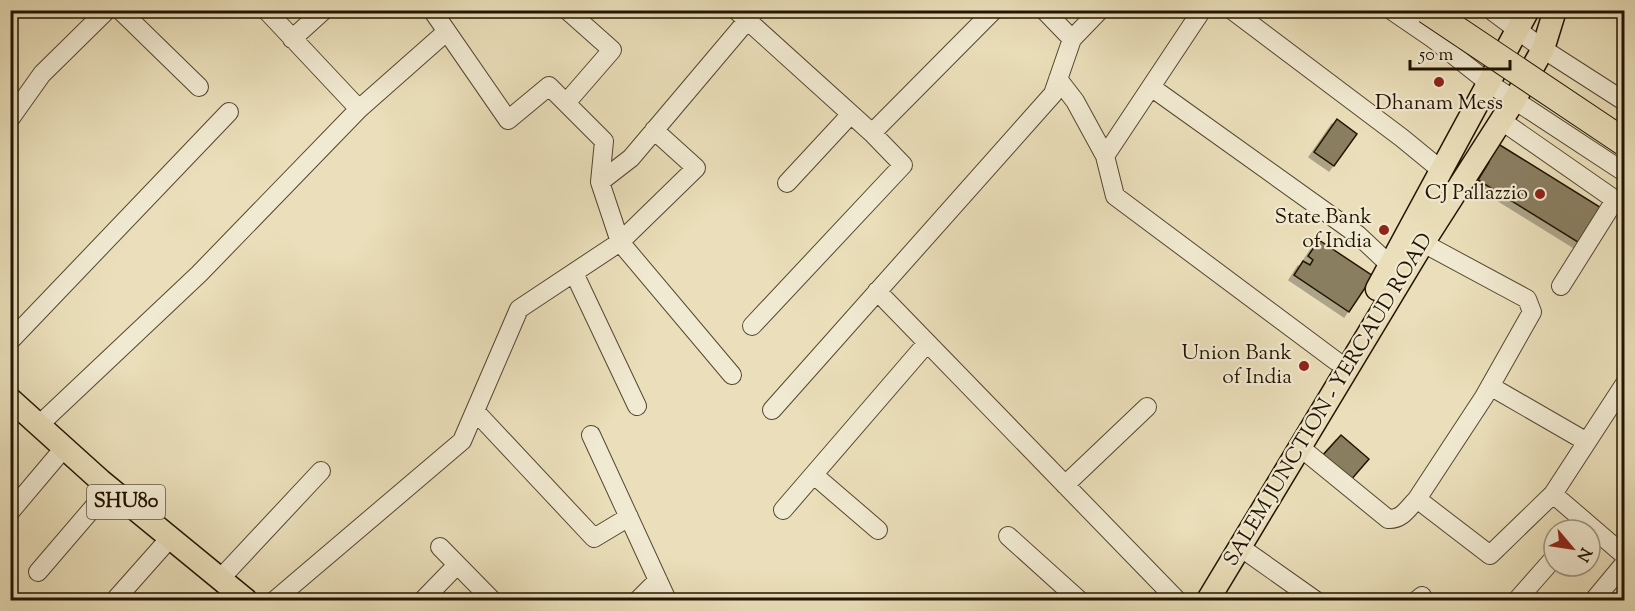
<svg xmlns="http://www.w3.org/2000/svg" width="1635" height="611" font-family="'Sorts Mill Goudy',serif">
<defs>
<filter id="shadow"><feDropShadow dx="-5" dy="5" stdDeviation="0" flood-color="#0004"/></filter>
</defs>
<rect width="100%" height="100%" fill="#eadfba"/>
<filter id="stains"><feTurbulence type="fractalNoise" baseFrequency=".00333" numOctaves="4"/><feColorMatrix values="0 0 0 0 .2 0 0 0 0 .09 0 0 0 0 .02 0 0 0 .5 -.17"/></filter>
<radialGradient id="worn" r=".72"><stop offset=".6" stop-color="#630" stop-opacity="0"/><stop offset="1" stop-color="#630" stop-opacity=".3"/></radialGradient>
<!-- building -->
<path fill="#8a7e61" stroke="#221401" stroke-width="1.5" filter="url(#shadow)" d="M1337,119L1357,134L1334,166L1314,152Z
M1495,142L1603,209L1581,244L1478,180L1489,162L1484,160Z
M10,235L17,241L10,248Z
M1319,240L1373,276L1349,312L1294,275L1303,261L1310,265L1313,260L1308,256Z
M1341,435L1369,459L1350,481L1322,456Z"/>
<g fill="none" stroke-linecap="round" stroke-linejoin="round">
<defs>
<path id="minor" d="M120,10L199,87
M266,10L359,109
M736,10L872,133L994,10
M1044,10L1072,39
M1202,10L1105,156L1115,196L1336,361
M1232,10L1402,138L1441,170
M1391,10L1432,38L1490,84L1624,172
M1491,10L1543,49L1624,101
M292,39L324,10
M1058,79L1075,101L1105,156
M1151,87L1358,235L1391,266
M566,103L612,50L567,10
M10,119L42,74L107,10
M1502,121L1624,206
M654,130L696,168L620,242L732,375
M600,182L631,158L756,10
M787,183L851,114
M1423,243L1527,299L1532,312L1484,397L1417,499L1490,555L1553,494L1624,555
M574,273L637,406
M1561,286L1615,200
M877,291L1177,600
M752,326L903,165L872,133
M10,341L229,112
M1490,386L1587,442
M772,410L1053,94L1072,39L1100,10
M475,411L594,538L629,517
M40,424L199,274L359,109L445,33
M591,435L667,600
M1301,448L1388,519C1402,520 1408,508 1417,499
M814,475L878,530
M1065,485L1147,407
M1553,494L1624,385
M783,510L927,343
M10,512L64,448
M1008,536L1079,600
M440,547L492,600
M1240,547L1315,600
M38,572L110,488
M220,579L321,471
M115,600L170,538
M275,600L462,441L519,309L620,242L600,182L604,141L549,86L508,120L432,10
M423,600L457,565
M638,600L658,580
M1417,600L1422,596
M1517,600L1554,558
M1594,600L1624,564"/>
<path id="major" d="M1377,289L1528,10
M10,399L101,481L246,600
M1208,600L1423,243L1515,99L1543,49L1555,10"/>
</defs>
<!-- minor casing -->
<use href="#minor" stroke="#54472f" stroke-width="20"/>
<!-- major casing -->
<use href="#major" stroke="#221401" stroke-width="25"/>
<!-- minor -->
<use href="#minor" stroke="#f1ead2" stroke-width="18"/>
<!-- major -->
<use href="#major" stroke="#eadfba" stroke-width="22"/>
<defs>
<path id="highway-bridge" d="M1427,10L1624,142"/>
</defs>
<!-- highway-bridge casing -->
<use href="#highway-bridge" stroke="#221401" stroke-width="29" stroke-linecap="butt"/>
<!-- highway-bridge -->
<use href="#highway-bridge" stroke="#eadfba" stroke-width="27"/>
</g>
<!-- markers -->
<g fill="#8f2418" stroke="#f1ead2" stroke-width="2">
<circle cx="1439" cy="82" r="6"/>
<circle cx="1540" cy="194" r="6"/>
<circle cx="1384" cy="230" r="6"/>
<circle cx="1304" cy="366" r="6"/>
</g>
<g text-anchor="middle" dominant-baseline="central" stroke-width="4.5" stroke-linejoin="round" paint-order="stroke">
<!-- shield labels -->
<rect fill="#f1ead2" stroke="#605440" stroke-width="1.5" x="87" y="485" width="78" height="34" rx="4.5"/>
<g font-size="20" font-weight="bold" fill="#221401">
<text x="126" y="502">SHU80</text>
</g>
<!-- poi labels -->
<g font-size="21" fill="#221401" stroke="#f1ead2" text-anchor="end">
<text x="1439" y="104" text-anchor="middle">Dhanam Mess</text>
<text x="1528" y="194">CJ Pallazzio</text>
<text x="1372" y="218">State Bank<tspan x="1372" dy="24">of India</tspan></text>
<text x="1292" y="354">Union Bank<tspan x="1292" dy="24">of India</tspan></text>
</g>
<!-- street labels -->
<g font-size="21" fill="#221401" stroke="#f1ead2">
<text transform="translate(1329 400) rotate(-59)">SALEM JUNCTION - YERCAUD ROAD</text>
</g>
</g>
<!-- margin -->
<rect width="1635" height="611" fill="none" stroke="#eadfba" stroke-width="36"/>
<rect x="12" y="12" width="1611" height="587" fill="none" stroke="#221401" stroke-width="3"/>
<rect x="18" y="18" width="1599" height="575" fill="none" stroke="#221401" stroke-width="1.5"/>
<!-- north arrow -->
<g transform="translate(1572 548) rotate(119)"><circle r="28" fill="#f1ead2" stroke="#9e947e" stroke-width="1.5"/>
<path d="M0-4.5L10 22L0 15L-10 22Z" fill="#8f2418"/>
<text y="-9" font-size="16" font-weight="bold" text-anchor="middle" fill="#221401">N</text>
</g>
<!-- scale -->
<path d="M1410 60v9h100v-9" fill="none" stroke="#221401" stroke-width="3"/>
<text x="1419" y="60" font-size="18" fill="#221401" stroke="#f1ead2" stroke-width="4.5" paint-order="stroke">50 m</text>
<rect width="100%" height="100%" filter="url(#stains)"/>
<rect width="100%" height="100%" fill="url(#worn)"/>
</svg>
